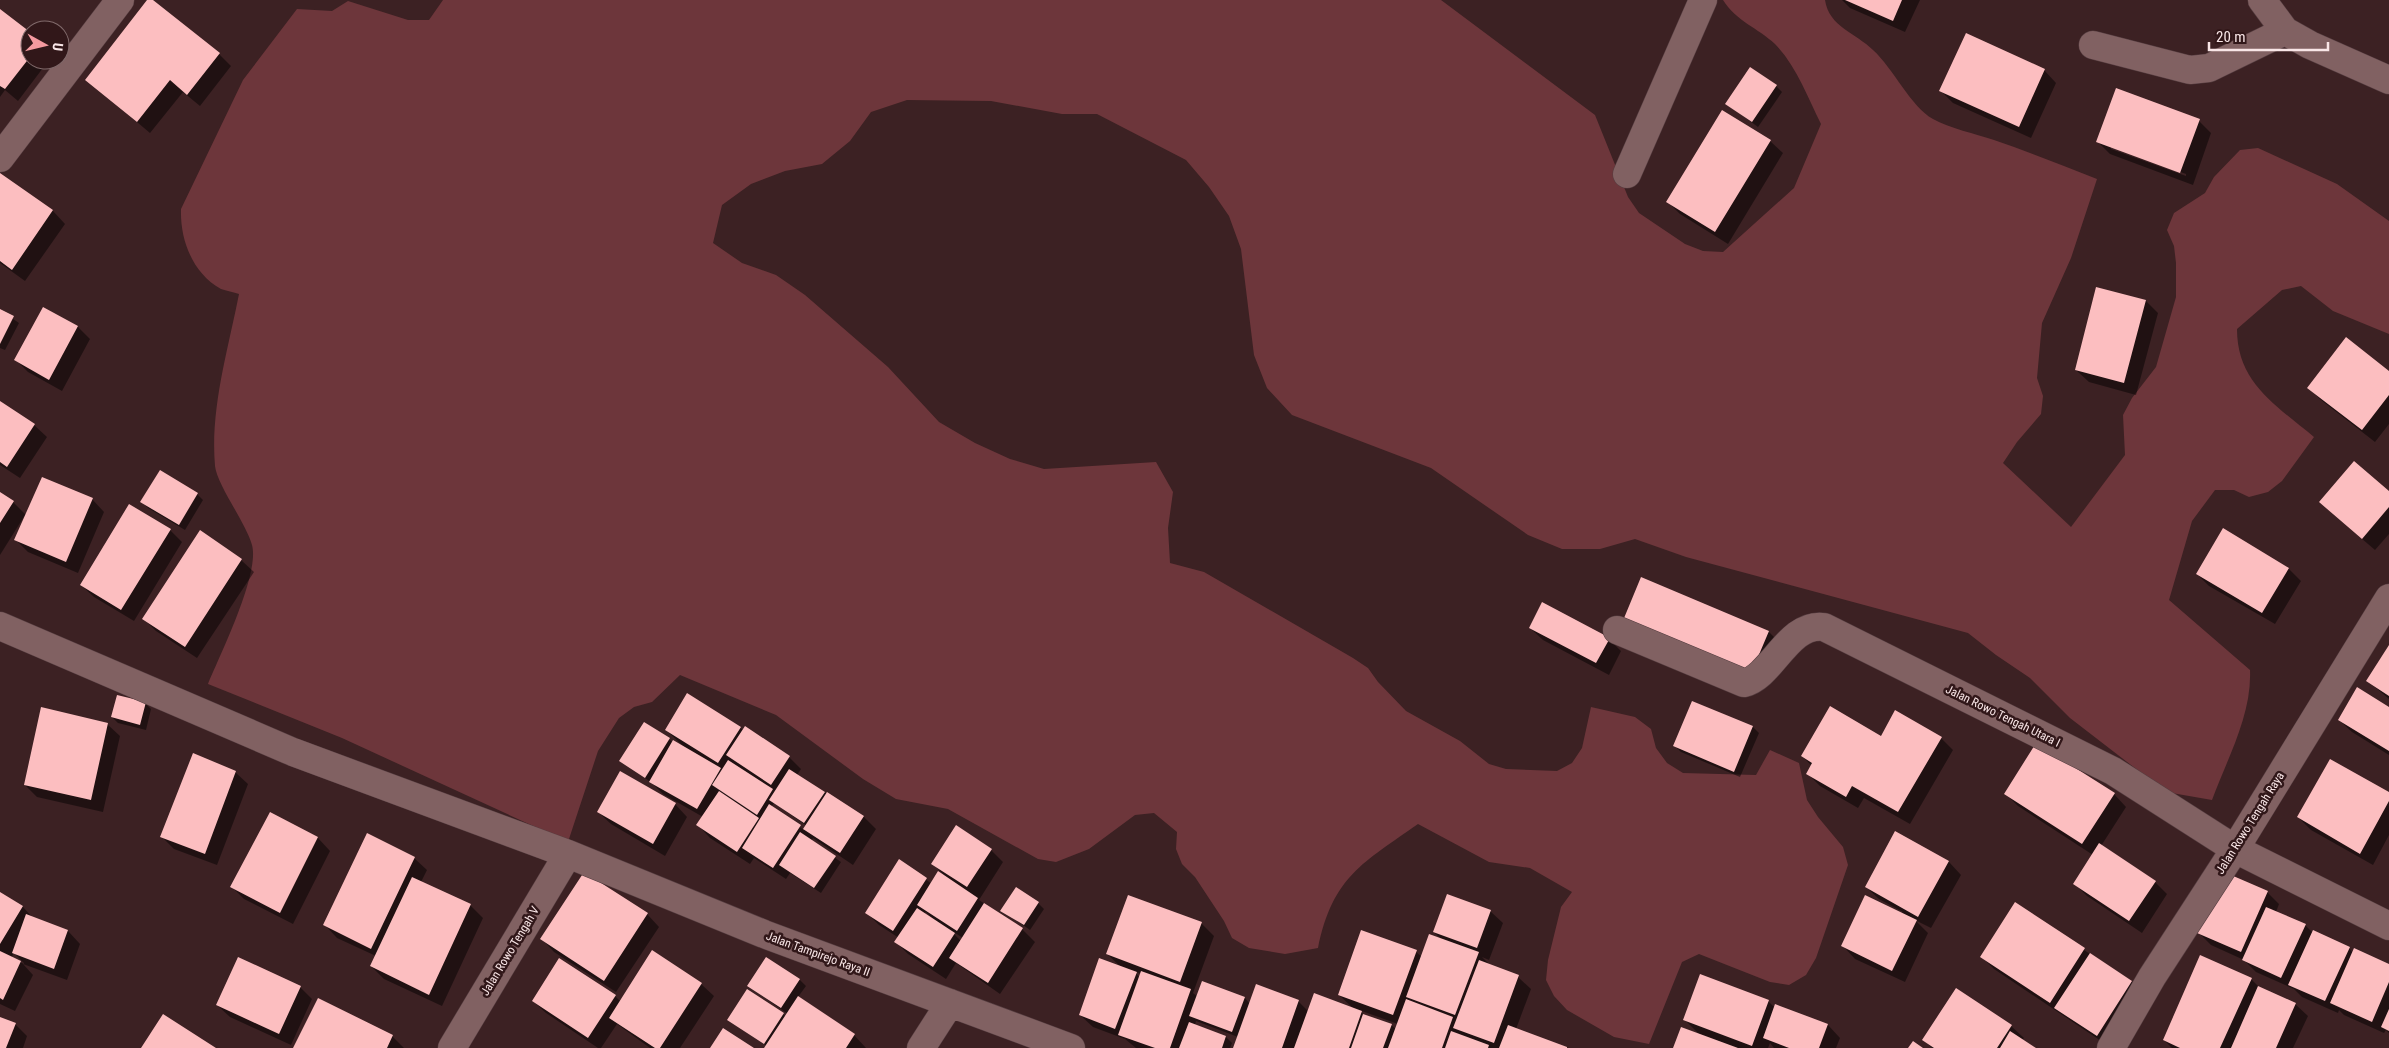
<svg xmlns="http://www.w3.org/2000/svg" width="2389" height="1048" font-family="'Roboto Condensed',sans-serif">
<rect width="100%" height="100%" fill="#3c2123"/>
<!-- green -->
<path fill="#6d363b" d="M443,0H1441L1595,115L1628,197L1639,213L1685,244L1703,251L1723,252L1794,188L1821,124C1808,98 1796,65 1775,44C1758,28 1736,21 1723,0H1825C1829,27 1856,33 1873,50C1893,68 1911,107 1933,119C1949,128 1976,134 1994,140C2029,152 2063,166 2097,179L2071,258L2042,323L2037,378L2043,396L2041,414L2017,442L2003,463L2071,527L2125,455L2123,415L2132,398L2156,367L2176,297V263L2174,246L2167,230L2174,213L2205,193L2214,177L2240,150L2258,148L2337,184L2389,221V334L2333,311L2301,286L2282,290L2237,329C2237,383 2276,405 2314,437L2282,481L2268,492L2249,497L2234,490H2215L2192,521L2169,600L2250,670C2252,715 2227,759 2212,800L2166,792L2070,718L2030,678L1996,655L1968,633L1686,557L1635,539L1600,549H1562L1528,535L1431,468L1292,415L1267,388L1254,355L1241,249L1229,216L1209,187L1186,160L1097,114H1062L991,101L907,100L871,112L850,141L822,164L785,171L751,184L722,205L713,243L742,263L776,275L805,295L888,367L939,422L975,443L1010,459L1044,469L1156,462L1173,492L1168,528L1170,563L1204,572L1353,658L1368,668L1378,682L1406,711L1460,741L1489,764L1506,769L1557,771L1572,763L1582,748L1591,707L1635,717L1651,729L1656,748L1667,763L1683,773L1756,775L1770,750L1799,763L1807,800L1818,817L1843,847L1848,865L1816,958L1806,975L1789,985L1770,982L1699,954L1682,962L1649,1044L1614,1037L1567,1010L1554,996L1546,980L1548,960L1561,907L1572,892L1530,868L1489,862L1418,824C1363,863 1333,876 1318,948L1285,954L1249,948L1232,938L1224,921L1195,877L1182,864L1176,849L1177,832L1154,813L1135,815L1089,849L1056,862L1038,859L948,809L896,799L863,779L776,715L680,675L652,702L634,707L619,718L598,751L568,842L342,738L208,684C220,655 260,574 252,545C246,523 217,485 215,466C210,409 228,350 239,294C234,292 226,291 221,289C192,273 180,239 181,209L243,80L297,9L332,11L348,1L408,20H429Z"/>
<!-- shadow -->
<path fill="#0007" fill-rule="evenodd" d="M149,0L219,54L231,66L200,106L183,92L150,133L87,80Z
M1842,0H1920L1905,32L1850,8Z
M0,10L30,34V60H49L18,101L5,90L0,97Z
M2044,70L2056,83L2031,138L1953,103L1941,91Z
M1776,86L1782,92L1758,127L1727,104Z
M1723,112L1770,141L1783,153L1728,244L1680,214L1668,202Z
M2199,121L2211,133L2193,185L2110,154L2098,142ZM2111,146L2186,174V176L2111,149Z
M0,175L53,211L65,224L25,281L0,263Z
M2097,288L2146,301L2158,313L2136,395L2089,382L2076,370Z
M44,309L78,327L90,339L62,391L28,372L16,360Z
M0,310L19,323L5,350L0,348Z
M2389,372V424L2375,442L2321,400L2309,388Z
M0,403L34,425L47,437L20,478L0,465Z
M0,493L13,502L26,515L92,499L104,512L78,573L28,552L16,540L25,515L0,555Z
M2389,493V534L2375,550L2333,514Z
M197,494L203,500L185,530L148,508L142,502Z
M170,530L182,542L134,621L94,597L81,585Z
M241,560L254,572L197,658L156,631L144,619Z
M2289,569L2301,581L2275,624L2209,586L2197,574Z
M1530,628L1609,639L1621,651L1609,675L1543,640Z
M1769,632L1775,638L1756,682L1703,660Z
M2389,647V699L2368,681Z
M145,703L151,709L146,730L118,723L112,717Z
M2389,708V755L2352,732L2339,720Z
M107,724L120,736L103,812L37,797L25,785Z
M1753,727L1759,733L1740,777L1681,752L1675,746Z
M740,728L789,757L801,769L797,775L864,817L876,829L853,865L813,838L811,841L841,862L821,893L790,873L786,879L754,858L750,864L710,838L698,825L703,817L663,794L652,783L621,761L669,739L673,743L682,745L666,730ZM774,803L807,826L804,830L771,807Z
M1881,738H1941L1953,750L1910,824L1864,798L1858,808L1820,786L1807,773L1812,766L1802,756Z
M235,772L248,784L217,865L174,849L162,837Z
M2389,793V835L2373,865L2311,830L2298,817Z
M2006,794H2114L2126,807L2101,846L2155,882L2167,894L2142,933L2087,896L2075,884L2093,855L2018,806Z
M675,804L687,817L665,856L611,824L598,812Z
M270,813L318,838L330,851L293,924L244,899L232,887Z
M1896,833L1949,862L1961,875L1931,928L1915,920L1928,933L1905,982L1855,959L1843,946L1903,912L1879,899L1866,887Z
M991,850L1003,862L979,900L1022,929L1035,942L1000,994L956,963L946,979L908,954L896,942L899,938L879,925L866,912L900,861L932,884L944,875L932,863ZM926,912L933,919L924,914ZM952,931L963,938L961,941L952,932Z
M414,858L427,870L421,882L470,905L483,918L442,1006L384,979L371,966L376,956L337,938L325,925Z
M2267,892L2279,904L2276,912L2305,925L2313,933L2349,948L2353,953L2389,965V1033L2386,1030L2384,1033L2344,1015L2339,1010L2338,1013L2302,997L2294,989L2256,972L2244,960L2211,945L2198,932Z
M0,893L23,907L34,919L68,931L80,944L67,980L23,964L33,975L15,1011L0,1004ZM14,953L24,963V964L11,958Z
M1038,903L1044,909L1030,930L1002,910Z
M2015,904L2132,982L2144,994L2110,1047L1994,969L1981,956Z
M1490,911L1503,923L1489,960L1482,957L1491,966L1518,977L1531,989L1516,1029L1567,1048H1234L1238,1037L1196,1021L1195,1025L1226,1037L1232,1043L1230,1048H1136L1125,1039L1093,1027L1080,1015L1122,968L1107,954L1201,923L1214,936L1193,993L1198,997L1245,998L1250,1004L1298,1001L1309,1012L1354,1009L1339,995L1416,952L1422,957L1442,940L1434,932ZM1134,971L1142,974L1140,978ZM1359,1010L1398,1024L1396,1029L1391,1025L1365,1016Z
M647,914L659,927L616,992L554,952L542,939Z
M2251,979L2259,987L2295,1004L2308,1016L2293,1048H2172L2164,1040Z
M800,980L806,986L798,997L854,1035L866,1048H766L767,1046L728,1020L783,1014L786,1017L788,1014L748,986Z
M701,984L714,996L680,1048H650L617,1024L601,1048H598L546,1013L533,1001L615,996L621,1002Z
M300,987L312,999L291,1045L230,1017L217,1005Z
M1768,1001L1775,1008L1828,1025L1840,1038L1836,1048H1774L1770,1043L1768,1048H1675L1700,1035L1685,1020Z
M0,1018L15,1024L27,1036L23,1048H0Z
M2011,1026L2024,1038L2022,1040L2034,1048H1932L1924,1040Z
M392,1036L404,1048H294Z"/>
<!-- building -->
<path fill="#fcbec0" d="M147,0H153L220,53L187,95L170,80L137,122L85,80Z
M1845,0H1902L1893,21Z
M0,9L30,32V57L5,89L0,86Z
M1966,33L2045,69L2019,127L1939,91Z
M1750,67L1777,85L1752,122L1725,104Z
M2116,88L2200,119L2180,173L2096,142Z
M1722,110L1771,140L1715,232L1666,202Z
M0,173L53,210L12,270L0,261Z
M2096,287L2146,300L2124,383L2075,370Z
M43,307L78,326L49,380L14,360Z
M0,309L14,316L0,344Z
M2346,337L2389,371V395L2362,430L2307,388Z
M0,401L35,424L7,467L0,462Z
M2354,461L2389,491V507L2362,539L2319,502Z
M160,470L198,493L179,525L140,502Z
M42,477L93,498L66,562L14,540Z
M0,492L14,501L0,523Z
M129,504L171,529L121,610L80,585Z
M2223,528L2289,568L2262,613L2196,574Z
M200,530L242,559L185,647L142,619Z
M1641,577L1769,631L1750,676L1622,623Z
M1542,602L1610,638L1596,663L1529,628Z
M2389,645V696L2366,681Z
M2357,687L2389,707V751L2338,720Z
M687,693L741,727L718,763L665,730Z
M117,695L146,702L140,725L111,717Z
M1692,701L1753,726L1734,772L1673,746Z
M1830,706L1881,736L1895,710L1942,737L1898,812L1852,786L1846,797L1806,774L1812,763L1801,756Z
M41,707L108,723L91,800L24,785Z
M644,722L670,738L645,778L619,761Z
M745,726L790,756L771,785L726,755Z
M673,740L721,768L697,809L649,782Z
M2036,743L2115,793L2082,844L2004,794Z
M193,753L236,771L205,854L160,837Z
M2330,759L2389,792V801L2360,854L2297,817Z
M728,760L773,789L757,815L712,785Z
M789,769L825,792L804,823L769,800Z
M620,771L676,803L653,844L597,812Z
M719,791L759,818L737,852L696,825Z
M827,792L864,816L840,853L803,829Z
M769,804L801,825L773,868L742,848Z
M270,812L318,837L280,913L230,887Z
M956,825L992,849L967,887L931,864Z
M1895,831L1949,861L1918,917L1865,887Z
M800,832L836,856L814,888L779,865Z
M367,833L415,857L371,949L323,925Z
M2099,843L2156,881L2129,921L2073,884Z
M899,859L927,878L893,931L865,913Z
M938,871L978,898L957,931L917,905Z
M584,872L648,913L604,981L540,939Z
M2224,872L2268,891L2241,952L2197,933Z
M412,877L471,904L429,995L370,966Z
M1016,887L1039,902L1024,925L1000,911Z
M0,892L23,906L0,944Z
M1447,894L1491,910L1477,948L1433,932Z
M1128,895L1202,922L1180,982L1106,954Z
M1865,895L1917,920L1892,971L1841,946Z
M2015,902L2085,948L2050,1003L1980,957Z
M984,903L1023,928L988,983L949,958Z
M2266,907L2306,924L2281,978L2242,960Z
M917,908L955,933L933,967L894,942Z
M26,914L68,930L54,969L12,953Z
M1361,930L1417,950L1393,1015L1338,995Z
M2313,930L2350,947L2325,1001L2288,985Z
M1429,934L1479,952L1455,1015L1406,997Z
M2354,948L2389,964V982L2372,1022L2330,1003Z
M652,950L702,983L660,1048H655L609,1018Z
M0,951L21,961L3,1000L0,998Z
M2090,953L2132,981L2097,1036L2054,1008Z
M2200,955L2252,978L2220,1048H2180L2163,1040Z
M238,957L301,986L279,1034L216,1005Z
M766,957L800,979L781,1008L747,986Z
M559,958L616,995L588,1038L532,1001Z
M1099,958L1137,972L1115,1029L1079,1015Z
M1479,960L1519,975L1494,1043L1453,1028Z
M1141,971L1191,989L1170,1048H1155L1118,1035Z
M1700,974L1769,1000L1752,1046L1683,1020Z
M1202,981L1245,997L1232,1032L1189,1016Z
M1256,984L1299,1000L1282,1048H1233Z
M2258,986L2296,1003L2276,1048H2231Z
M1956,988L2012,1025L1997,1048H1934L1922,1040Z
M747,989L784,1013L764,1044L727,1020Z
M1314,993L1362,1011L1349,1048H1294Z
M798,996L855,1034L846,1048H764Z
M318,998L393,1035L387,1048H293Z
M1406,999L1453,1017L1442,1048H1388Z
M1775,1004L1828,1024L1819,1048H1789L1763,1038Z
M2389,1009V1031L2381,1027Z
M163,1014L216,1048H141Z
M1363,1014L1392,1024L1383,1048H1351Z
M0,1017L16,1023L6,1048H0Z
M1189,1022L1226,1036L1222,1048H1179Z
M1508,1025L1567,1047V1048H1499Z
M1681,1027L1738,1048H1673Z
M723,1028L754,1048H710Z
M1451,1031L1489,1045L1488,1048H1445Z
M2010,1031L2036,1048H2000Z
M1913,1041L1923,1048H1908Z"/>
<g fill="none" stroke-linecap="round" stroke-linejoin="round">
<defs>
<path id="street" d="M2262,0L2285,31L2310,45L2389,80
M2093,45L2190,70L2209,68L2285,31
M0,158L120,0
M1627,174L1703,0
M0,626L293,752L568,854L764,934L1071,1048
M1617,630L1744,683C1772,677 1788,622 1824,627L2113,771L2235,849L2389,926
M452,1048L568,854
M921,1048L950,1003
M2111,1048L2152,977L2235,849L2389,598"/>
</defs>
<!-- street casing -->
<use href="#street" stroke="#563e41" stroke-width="29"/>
<!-- street -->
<use href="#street" stroke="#816162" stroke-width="28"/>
</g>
<g text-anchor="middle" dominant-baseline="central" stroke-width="5" stroke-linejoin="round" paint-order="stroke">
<!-- street labels -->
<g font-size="12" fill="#f9e6e7" stroke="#311719">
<text transform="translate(2003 716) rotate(26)">Jalan Rowo Tengah Utara I</text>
<text transform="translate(2250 823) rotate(-58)">Jalan Rowo Tengah Raya</text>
<text transform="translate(510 951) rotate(-59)">Jalan Rowo Tengah V</text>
<text transform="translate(818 954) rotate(20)">Jalan Tampirejo Raya II</text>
</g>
</g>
<!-- north arrow -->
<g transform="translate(45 45) rotate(98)"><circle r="24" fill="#311719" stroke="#816a6b"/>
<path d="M0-4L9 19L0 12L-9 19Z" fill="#f49aa0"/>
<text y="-8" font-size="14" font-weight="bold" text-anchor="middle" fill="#f9e6e7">U</text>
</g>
<!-- scale -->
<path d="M2209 42v8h119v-8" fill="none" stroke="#f9e6e7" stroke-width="2.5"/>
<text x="2216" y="42" font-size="15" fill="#f9e6e7" stroke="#311719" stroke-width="4" paint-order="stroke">20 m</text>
</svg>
